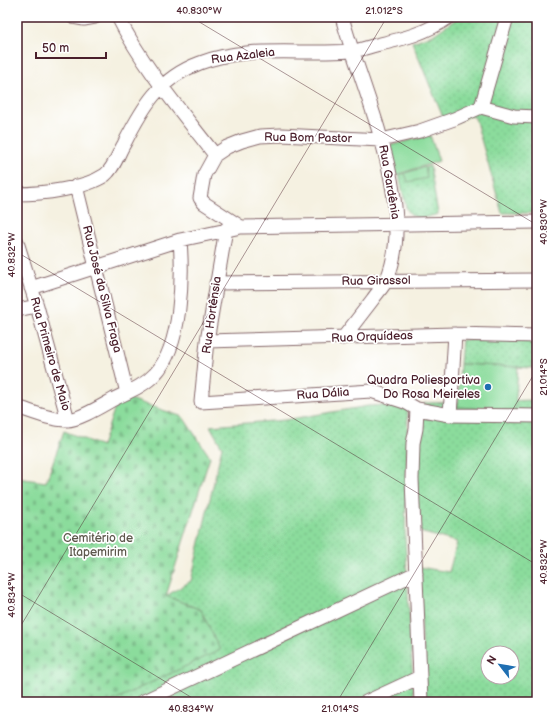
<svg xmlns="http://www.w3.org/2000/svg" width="554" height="719" font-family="'Balsamiq Sans',sans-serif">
<defs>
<pattern id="grass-dots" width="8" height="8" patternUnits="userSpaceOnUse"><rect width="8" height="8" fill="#8bdc9c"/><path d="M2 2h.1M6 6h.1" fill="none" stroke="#79bc87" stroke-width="1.8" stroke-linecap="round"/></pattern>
<pattern id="cemetery-stones" width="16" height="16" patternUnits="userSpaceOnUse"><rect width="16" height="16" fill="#8bdc9c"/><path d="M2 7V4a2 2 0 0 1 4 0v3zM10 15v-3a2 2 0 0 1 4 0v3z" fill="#79bc87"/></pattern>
</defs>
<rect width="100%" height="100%" fill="#fff"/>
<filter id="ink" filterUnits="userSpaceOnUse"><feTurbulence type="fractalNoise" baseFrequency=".025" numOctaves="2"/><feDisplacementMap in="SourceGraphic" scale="8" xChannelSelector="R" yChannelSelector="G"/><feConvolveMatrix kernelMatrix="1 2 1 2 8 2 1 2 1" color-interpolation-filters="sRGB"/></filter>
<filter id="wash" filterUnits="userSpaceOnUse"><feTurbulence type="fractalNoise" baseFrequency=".012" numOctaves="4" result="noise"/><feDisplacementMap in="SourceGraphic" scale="16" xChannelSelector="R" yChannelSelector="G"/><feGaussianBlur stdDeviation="0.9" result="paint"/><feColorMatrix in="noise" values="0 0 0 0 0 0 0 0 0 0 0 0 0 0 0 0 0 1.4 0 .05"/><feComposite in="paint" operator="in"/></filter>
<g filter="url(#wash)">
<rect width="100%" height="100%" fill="#f5f1e1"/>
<!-- grass -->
<path fill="url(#grass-dots)" stroke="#6a7e64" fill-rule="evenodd" d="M459,17H537V213H502L475,118L471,115L447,127L412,42L433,35Z
M430,166L438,214C425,218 412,222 406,207L399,175Z
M462,340L533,341V368L460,364Z
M537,400V702H425L419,567L449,572L457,542L416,531L417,450L422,408L425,403ZM488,653H512V677H488Z
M408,404L405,538L414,702H110L201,610L166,596L191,581L222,447L210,426L285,420L368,406Z"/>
<!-- cemetery -->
<path fill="url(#cemetery-stones)" stroke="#6a7e64" d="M127,398L183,417L210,457L166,596L201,610L220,650L110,702H17V478L46,482L64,431L102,446L116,404Z"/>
<!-- pitch -->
<path fill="#8bdc9c" stroke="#6a7e64" d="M430,135L439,161L396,175L388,146Z
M425,167L427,178L408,182L405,173Z
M460,364L518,367L515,411L458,407Z"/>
</g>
<g filter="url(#ink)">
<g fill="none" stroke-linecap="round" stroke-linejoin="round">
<defs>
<path id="minor" d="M73,17L84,19L95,17
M118,17C143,67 181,111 215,155
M342,17C362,91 418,205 387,279C384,286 377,293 373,299C363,312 353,325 343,338
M481,107L514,116L537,117
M76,186L127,393
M17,194C42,194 84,189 105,175C114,168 118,154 124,144C143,107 159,78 200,63C247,45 301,55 350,51C359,51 368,47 376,45C403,39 427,33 449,17
M241,227L204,203L200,198L204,175L215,155L227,147L242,141L260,136L281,135L381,140L420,131L454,119L481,107L507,17
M226,229L207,341L201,402L371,391L405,402L417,409L450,415L537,416
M17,242L37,306L68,420
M216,283L537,280
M31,288L180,240L241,227L537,222
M17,310L37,306
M207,341L455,334L537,336
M17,407C33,412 50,420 67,420C79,420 103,405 114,399C128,392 144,386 155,374C182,346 183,277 180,240
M417,409L416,429L413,443L412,479L421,702
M450,415L455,334
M142,702L416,573
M366,702L420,677"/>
</defs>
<!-- minor casing -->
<use href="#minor" stroke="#86686b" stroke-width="15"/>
<!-- minor -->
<use href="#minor" stroke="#fff" stroke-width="13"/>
</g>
</g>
<!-- ticks -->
<path fill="none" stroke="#4a1f2b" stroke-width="1" stroke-opacity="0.45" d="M191,17L537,225M17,29L24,17M17,252L537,565M17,592L199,702M17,632L387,17M337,702L537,369"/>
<!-- markers -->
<circle fill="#1f6fb2" stroke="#fff" stroke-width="1.5" cx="488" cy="387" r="4"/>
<g text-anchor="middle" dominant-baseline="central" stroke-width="3.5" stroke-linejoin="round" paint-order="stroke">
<!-- street labels -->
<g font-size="12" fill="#4a1f2b" stroke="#fff">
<text transform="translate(243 56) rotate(-7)">Rua Azaleia</text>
<text transform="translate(308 138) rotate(1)">Rua Bom Pastor</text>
<text transform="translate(389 182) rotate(80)">Rua Gardênia</text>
<text transform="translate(376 281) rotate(-1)">Rua Girassol</text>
<text transform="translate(102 289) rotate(76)">Rua José da Silva Fraga</text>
<text transform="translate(212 315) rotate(-82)">Rua Hortênsia</text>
<text transform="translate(372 337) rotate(-2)">Rua Orquídeas</text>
<text transform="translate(50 354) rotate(74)">Rua Primeiro de Maio</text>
<text transform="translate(323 394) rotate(-4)">Rua Dália</text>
</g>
<!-- poi labels -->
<g font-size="12" fill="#4a1f2b" stroke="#fff" text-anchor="end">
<text x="480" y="380">Quadra Poliesportiva<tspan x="480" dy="14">Do Rosa Meireles</tspan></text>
</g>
<!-- park labels -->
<g font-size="12" fill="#5e584d" stroke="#fff">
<text x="98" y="538">Cemitério de<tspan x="98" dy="14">Itapemirim</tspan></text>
</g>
</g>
<!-- margin -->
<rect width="554" height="719" fill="none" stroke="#fff" stroke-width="44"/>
<!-- north arrow -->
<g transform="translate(500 665) rotate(301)"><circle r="19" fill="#ffffff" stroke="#b7a5aa"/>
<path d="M0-3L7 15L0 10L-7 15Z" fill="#1f6fb2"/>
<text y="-6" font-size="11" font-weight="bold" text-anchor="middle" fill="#4a1f2b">N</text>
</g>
<!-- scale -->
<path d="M36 52v6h70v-6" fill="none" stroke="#4a1f2b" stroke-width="2"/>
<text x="42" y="52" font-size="12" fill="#4a1f2b" stroke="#ffffff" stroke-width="3" paint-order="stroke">50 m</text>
<rect x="22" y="22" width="510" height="675" fill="none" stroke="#4a1f2b" stroke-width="1.5"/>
<g font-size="10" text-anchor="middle" fill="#4a1f2b">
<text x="199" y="14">40.830°W</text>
<text x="384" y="14">21.012°S</text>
<text transform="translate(543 222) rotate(-90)" y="4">40.830°W</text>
<text transform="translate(11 255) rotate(-90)" y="4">40.832°W</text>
<text transform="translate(543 377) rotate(-90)" y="4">21.014°S</text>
<text transform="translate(543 562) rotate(-90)" y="4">40.832°W</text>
<text transform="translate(11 595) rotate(-90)" y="4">40.834°W</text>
<text x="191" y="712">40.834°W</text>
<text x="340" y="712">21.014°S</text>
</g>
</svg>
